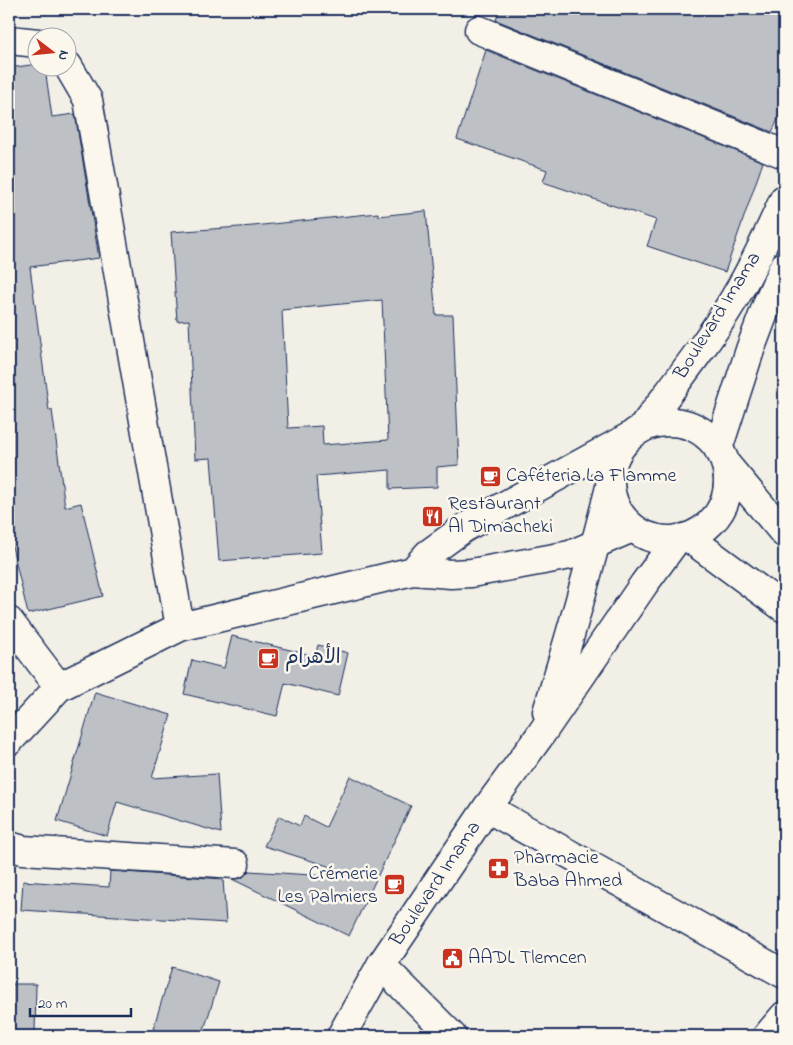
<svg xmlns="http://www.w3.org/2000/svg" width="793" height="1045" font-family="'Indie Flower','Playpen Sans Arabic',sans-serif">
<rect width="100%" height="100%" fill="#f2efe6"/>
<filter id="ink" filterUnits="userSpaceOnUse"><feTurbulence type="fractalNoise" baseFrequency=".02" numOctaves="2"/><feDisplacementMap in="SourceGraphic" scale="10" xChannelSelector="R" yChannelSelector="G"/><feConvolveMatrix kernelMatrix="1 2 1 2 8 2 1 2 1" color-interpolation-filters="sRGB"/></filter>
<g filter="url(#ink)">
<!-- building -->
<path fill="#bdc0c4" stroke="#1b2f5e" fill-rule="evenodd" d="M500,9H784V107L772,132L496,20Z
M486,50L763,162L725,272L647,246L656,220L543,182L547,170L457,139Z
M38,64V68H45L52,117L75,114L99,258L30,267L49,411L52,410L65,507L81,503L103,596L28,614L9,534V195H13L9,159V68Z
M426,211L436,315H453L459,465L437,467V487L390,489V470L316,476L322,553L219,561L211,458L195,459L189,320L177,321L171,232L253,226L378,213V216ZM382,300L388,440L323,445L322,426L288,428L282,310Z
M232,636L315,656L318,645L348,653L338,696L285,683L277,716L184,694L192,660L224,668Z
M95,692L171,715L152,778L217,774L221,833L117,802L107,836L57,821Z
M350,776L411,806L349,936L232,879L242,878L249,871L327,876L328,866L264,846L279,816L300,826L304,816L326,827Z
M110,871L223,879L226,923L21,910L23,881L109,887Z
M172,967L219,982L202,1036H177L153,1029Z
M9,984H36L35,1036H9Z"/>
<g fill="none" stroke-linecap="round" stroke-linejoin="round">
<defs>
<path id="minor" d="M479,30L784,154
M9,40L38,43
M68,66L88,100L180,627
M413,571L428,554L464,528L629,437
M9,621L59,687
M9,741L59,687L180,627L413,571L451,574L471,573L549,559L570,555L632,528
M487,808L784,974
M9,846L23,850L235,864
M381,965L452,1036
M767,1036L784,1016"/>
<path id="major" d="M610 481a59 59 0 1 1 118 0a59 59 0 1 1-118 0Z
M643,427C674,385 707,344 734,299C753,267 769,233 784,199
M718,449L750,350L768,302L784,266
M725,463L784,533
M688,537L784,608
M547,712C570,637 591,563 610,487
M341,1036L381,965L487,808L539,737L644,584L677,539"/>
</defs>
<!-- minor casing -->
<use href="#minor" stroke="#1b2f5e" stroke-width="31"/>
<!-- major casing -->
<use href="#major" stroke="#1b2f5e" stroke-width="31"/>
<!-- minor -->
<use href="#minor" stroke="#fbf7ec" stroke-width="28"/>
<!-- major -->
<use href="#major" stroke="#fbf7ec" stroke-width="28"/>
</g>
</g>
<!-- icons -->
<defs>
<symbol id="cafe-square" viewBox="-11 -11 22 22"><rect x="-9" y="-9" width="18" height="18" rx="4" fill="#c8321e" stroke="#fbf7ec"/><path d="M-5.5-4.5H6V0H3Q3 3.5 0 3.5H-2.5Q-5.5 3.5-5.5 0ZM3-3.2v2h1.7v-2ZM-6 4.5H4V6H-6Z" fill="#fff"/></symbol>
<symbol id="restaurant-square" viewBox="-11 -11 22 22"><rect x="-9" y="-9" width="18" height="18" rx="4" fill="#c8321e" stroke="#fbf7ec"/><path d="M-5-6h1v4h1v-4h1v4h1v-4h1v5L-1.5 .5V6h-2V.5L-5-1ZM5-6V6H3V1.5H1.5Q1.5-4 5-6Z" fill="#fff"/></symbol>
<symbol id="pharmacy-square" viewBox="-11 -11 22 22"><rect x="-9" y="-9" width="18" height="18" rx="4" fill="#c8321e" stroke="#fbf7ec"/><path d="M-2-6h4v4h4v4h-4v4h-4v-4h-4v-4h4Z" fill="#fff"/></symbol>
<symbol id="civic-square" viewBox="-11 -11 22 22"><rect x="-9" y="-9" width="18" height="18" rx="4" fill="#c8321e" stroke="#fbf7ec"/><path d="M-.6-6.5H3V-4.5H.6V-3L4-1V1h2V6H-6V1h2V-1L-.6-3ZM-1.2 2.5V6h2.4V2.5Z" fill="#fff"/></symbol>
</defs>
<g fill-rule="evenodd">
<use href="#cafe-square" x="478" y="464" width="25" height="25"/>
<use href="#restaurant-square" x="420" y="504" width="25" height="25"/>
<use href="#cafe-square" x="256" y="646" width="25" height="25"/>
<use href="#pharmacy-square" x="486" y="856" width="25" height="25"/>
<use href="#cafe-square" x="382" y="872" width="25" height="25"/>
<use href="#civic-square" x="440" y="946" width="25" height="25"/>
</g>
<g text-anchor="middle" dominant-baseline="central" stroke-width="5" stroke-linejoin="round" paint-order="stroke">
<!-- street labels -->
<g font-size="20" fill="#1b2f5e" stroke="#fbf7ec">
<text transform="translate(718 316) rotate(-58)">Boulevard Imama</text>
<text transform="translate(436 884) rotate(-56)">Boulevard Imama</text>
</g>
<!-- poi labels -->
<g font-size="20" fill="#1b2f5e" stroke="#fbf7ec" text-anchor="start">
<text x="506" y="476">Caféteria La Flamme</text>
<text x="448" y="504">Restaurant<tspan x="448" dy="23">Al Dimacheki</tspan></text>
<text x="285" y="658">الأهرام</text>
<text x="514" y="858">Pharmacie<tspan x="514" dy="23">Baba Ahmed</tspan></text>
<text x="378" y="874" text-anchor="end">Crémerie<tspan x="378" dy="23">Les Palmiers</tspan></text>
<text x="468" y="958">AADL Tlemcen</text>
</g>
</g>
<!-- margin -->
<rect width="793" height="1045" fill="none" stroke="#fbf7ec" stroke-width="30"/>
<rect x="15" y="15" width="763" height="1015" fill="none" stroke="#1b2f5e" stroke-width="2" filter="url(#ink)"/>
<!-- north arrow -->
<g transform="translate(52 52) rotate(106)"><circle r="24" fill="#fbf7ec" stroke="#a1a7b3"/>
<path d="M0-4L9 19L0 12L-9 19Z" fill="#c8321e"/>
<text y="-8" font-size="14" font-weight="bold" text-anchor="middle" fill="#1b2f5e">N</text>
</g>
<!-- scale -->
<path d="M30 1008v8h101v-8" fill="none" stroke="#1b2f5e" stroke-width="2.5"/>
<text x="38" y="1008" font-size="15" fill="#1b2f5e" stroke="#fbf7ec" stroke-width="4" paint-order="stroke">20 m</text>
</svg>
